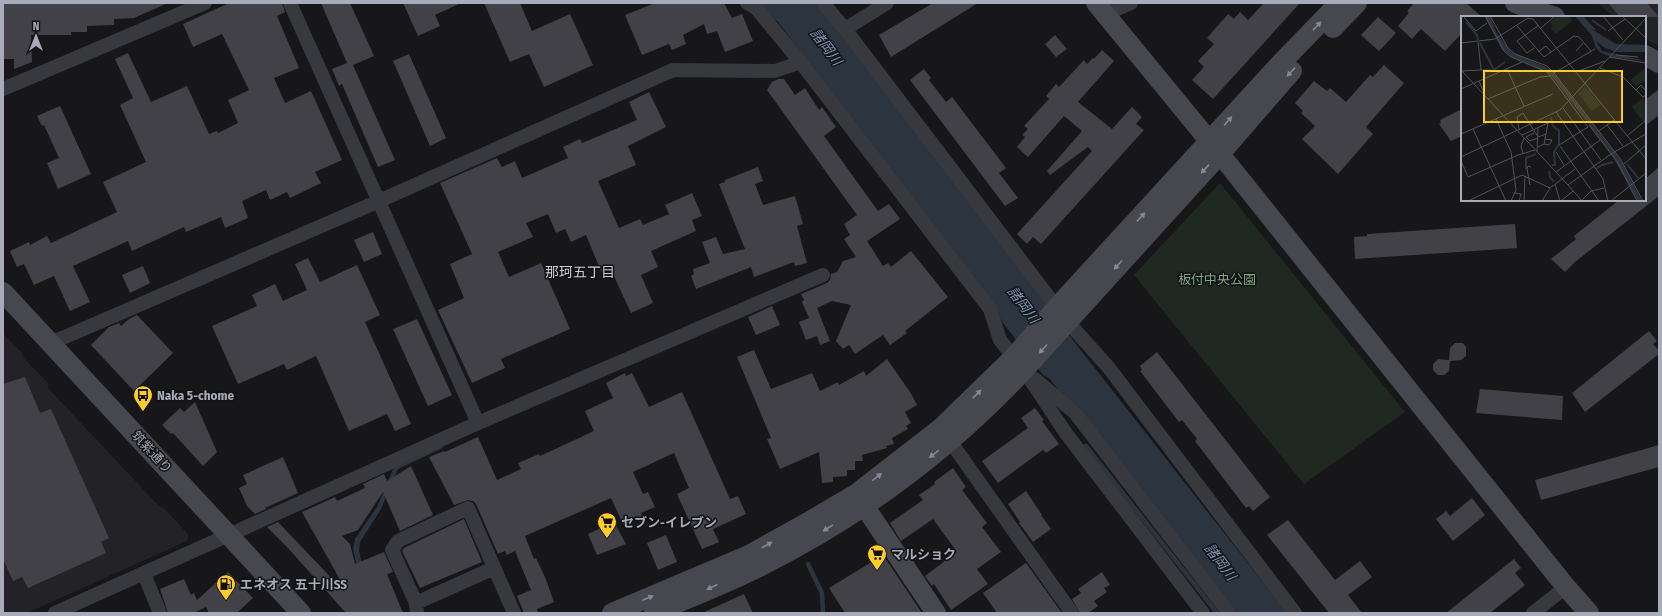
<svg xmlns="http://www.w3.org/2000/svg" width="1662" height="616" font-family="'Fira Sans Condensed','Noto Sans JP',sans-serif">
<rect width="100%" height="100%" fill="#17171a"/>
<!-- built -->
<path fill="#232327" d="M1598,3H1659V46L1645,39V17H1613Z
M3,333L22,353L23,357L48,383V388L159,506L164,508L188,534L187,541L27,613H3Z"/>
<!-- green -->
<path fill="#1f2821" d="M1220,183L1405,412L1304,484L1134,275Z"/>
<!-- water -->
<path fill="#2c353f" d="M753,3H819L1072,339L1287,613H1231L1050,379L1043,375L1003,323L995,308L778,22Z
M442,445L443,448L398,469L381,509L360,542L359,550L368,594L363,595L353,549L355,539L377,507L394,467Z"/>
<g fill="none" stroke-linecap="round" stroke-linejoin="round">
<!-- stream -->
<path stroke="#2c353f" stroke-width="4.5" d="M1086,446L1217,613
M808,564L822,593L823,613"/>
</g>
<!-- building -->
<path fill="#414147" d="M3,3H168L134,18L114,19V25L87,26V32H71V35H31L32,62L14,69V59H3Z
M229,3H282L285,12L277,16L299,68L274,78L285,103L311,91L342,160L315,172L321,183L290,198L287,192L270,200L266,190L242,201L248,218L225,228L221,217L186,232L184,227L132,251L128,241L73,266L90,302L70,311L54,276L34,285L24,264L17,267L10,251L29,242L30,245L47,236L51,243L117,212L103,182L146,162L120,105L133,98L115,59L128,53L151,102L187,86L209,134L217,131L218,133L238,123L228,100L249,90L222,34L193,47L183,24Z
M321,3H350L374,56L353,65L395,160L378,167L342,84L339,86L332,69L347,63Z
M403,3H461L435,15L440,26L418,36Z
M484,3H520L532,31L570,14L593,65L544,87L529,54L510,62Z
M655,3H724L732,18L742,14L753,41L725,52L717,31L707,34L704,24L683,35L686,44L672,50L669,44L642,55L625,15Z
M933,3H978L891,57L879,35Z
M1264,3H1300L1213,99L1192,80L1204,67L1198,61L1214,44L1207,38L1228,14L1234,19L1240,12L1248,20Z
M1414,3H1466L1482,17H1462V33L1445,51L1421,29L1412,39L1398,26L1409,13L1407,11Z
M1608,3H1647L1659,17H1620Z
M1378,17L1396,33L1379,51L1361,35Z
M1055,35L1067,49L1056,57L1045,44Z
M1102,50L1114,61L1078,102L1112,129L1132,107L1142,117L1136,124L1144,130L1041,244L1033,237L1027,244L1017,234L1092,151L1088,147L1050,175L1047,171L1082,131L1064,116L1028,157L1017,147L1025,137L1022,135L1028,129L1024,126L1049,99L1046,96L1056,84L1059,87L1084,60L1087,64L1093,58L1094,59Z
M409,54L446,138L430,146L393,61Z
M1384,65L1404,83L1366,127L1373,134L1338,174L1302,139L1315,126L1301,113L1303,111L1295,103L1314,81L1327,91L1330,88L1346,102L1370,75L1373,77Z
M924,69L931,78L929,80L946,102L952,97L1006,168L999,173L1018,198L1005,206L910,80Z
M778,79H784L795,95L805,88L819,110L822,107L836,127L824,136L878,211L889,204L900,219L867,241L883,266L888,263L891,267L911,251L948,297L905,331L907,333L890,345L883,335L855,354L849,345L843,349L836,341L851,305L832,301L817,308L830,341L820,345L817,336L806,340L799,322L809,318L802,302L804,300L801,294L827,283L830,280L831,274L837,272L843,261L856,257L844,239L850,235L844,224L857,215L767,90L772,82Z
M1659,89V115L1645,126V100Z
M649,92L666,127L628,146L636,165L598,181L619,228L640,219L643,225L669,214L665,205L692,193L702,216L692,220L696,231L651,251L658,267L641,275L653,303L631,313L612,272L603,276L586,235L571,242L565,229L556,233L548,214L526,223L533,237L498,252L509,277L541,263L570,329L501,359L505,368L472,383L438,310L464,298L450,264L472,254L440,183L497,158L502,167L515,161L522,178L568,158L563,147L580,139L582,143L637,120L629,102Z
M60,106L91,174L58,189L47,163L59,158L44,125L42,126L37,116Z
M1462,109V136L1451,141L1439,124L1441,123L1440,120Z
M758,167L763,181L755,184L763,205L795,196L803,224L797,226L807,263L795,266L794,262L754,277L751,267L696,289L691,276L694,274L693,269L710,263L702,242L716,237L723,254L745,249L719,184L725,182V180Z
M1659,167V196L1575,262L1565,272L1551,259L1576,239L1574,236L1619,200H1645V179Z
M1515,224L1517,248L1355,259L1354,237L1367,236V234Z
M373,232L382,254L364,262L354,240Z
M308,258L320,282L357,265L380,315L365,322L411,424L395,431L387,414L349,431L316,356L287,370L284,364L238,384L212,326L257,306L252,295L275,284L283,301L307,290L295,264Z
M143,266L150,283L130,293L122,275Z
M772,306L780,325L756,335L748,317Z
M137,315L173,353L134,391L91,345L109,327L119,323L121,326L129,319Z
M417,319L452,395L428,406L393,329Z
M1649,331L1657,341L1653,344L1659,351V354L1585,412L1572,393Z
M1455,343H1463L1466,347V356L1461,360L1450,361L1449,371L1444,375H1438L1433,370V364L1438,359L1449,360L1450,348Z
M754,350L771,389L812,373L820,391L838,382L839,385L864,371L866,376L887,359L910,392L917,405L905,412L911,423L906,426L908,429L892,438L894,444L886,446L887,448L862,455L863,461H855V470H847V476L833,477V482L822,483L819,452L780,469L767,439L771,438L737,357Z
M1157,352L1270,497L1253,511L1249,506L1246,508L1195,441L1197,439L1182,420L1179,422L1140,371L1142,370L1140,366Z
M625,373L626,376L632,373L649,407L682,392L730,499L738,496L746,514L713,529L719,542L702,549L677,494L689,488L674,453L633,472L643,494L648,492L655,507L641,513L642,516L623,524L611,498L525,536L534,559L536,558L545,577L554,602L537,609L538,613H524L517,596L531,590L515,551L507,555L505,551L498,554L476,504L473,501L468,500L454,505L429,457L444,451L445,452L478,437L497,480L521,469L518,463L539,454L540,456L594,431L585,411L613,398L606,383Z
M25,377L40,413L51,409L109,538L101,542L106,553L28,588L22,577L13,581L3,559V384Z
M1480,389L1563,396L1562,420L1476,413Z
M195,402L217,452L203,466L173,433L171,434L162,425L180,408L184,412Z
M1035,408L1044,420L1042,421L1059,444L1046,453L1043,450L998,483L982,461L1028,428L1021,418Z
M1659,445V467L1541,500L1535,480Z
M283,457L298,493L265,508L266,509L255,514L247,506L239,488L247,484L243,475Z
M411,466L433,515L400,531L383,492L358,530L342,536L350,544L355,564L384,552L393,572L387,574L403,613H346L287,547L267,527L278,522L340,587L343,585L302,512L335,497L337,501L365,488L363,484L384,474L387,481Z
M953,468L966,487L962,490L987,523L982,527L1001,552L977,569L988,584L951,610L934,584L932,586L925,576L957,552L933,519L901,541L890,523L923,500L919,495L935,484L934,482Z
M1026,491L1042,515H1041L1051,529L1033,542L1019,523L1020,522L1008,504Z
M1472,498L1485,515L1453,541L1436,519L1446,511L1450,516Z
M464,519L482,562L420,588L402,551L404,548Z
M1288,520L1335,580L1360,561L1372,577L1348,595L1362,613H1329L1267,535Z
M614,522L626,544L597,555L588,534Z
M666,535L677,562L658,570L647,543Z
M883,555L922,613H845L829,588Z
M1514,559L1521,568L1515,573L1525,585L1490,613H1446Z
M1026,563L1062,613H997L983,593Z
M228,572L253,598L237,613H209L206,607L194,613H168L160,589L184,579L191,595L194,593L197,600Z
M1102,572L1110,585L1104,588L1107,592L1094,601L1098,606L1088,613H1080L1072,599L1081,593L1078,589Z
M744,594L753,613H702Z"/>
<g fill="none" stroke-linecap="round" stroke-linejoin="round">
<!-- street -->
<path stroke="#38383f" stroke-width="14" d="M290,3L478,423
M747,3L756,8L798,59L990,309L1000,340L1024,370L1065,432L1203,613
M823,3L845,29L887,3
M1105,14L1131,3
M845,29L1067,321L1109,368L1295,613
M3,89L205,3
M51,343L379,201L673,70L775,71L801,62
M1035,379L1075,413L1229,613
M950,441L1072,613
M144,574L160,613
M416,603L494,568
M55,613L478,423L823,275
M417,613L416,603L392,550L398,541L468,508L514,613
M1533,613L1566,587"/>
<!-- secondary -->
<path stroke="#46474f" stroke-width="20" d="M1096,3L1220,154L1566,587L1589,613
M1515,3L1555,17
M1333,28L1357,3
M1645,55L1659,63
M3,292L301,613
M857,495L936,613
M612,613L749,555L803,525L856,494L941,428L1014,357L1057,307L1279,65L1339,3
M654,613C688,598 723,585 757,568C856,519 948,451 1024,370L1220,154L1292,71"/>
</g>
<!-- one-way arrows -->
<defs><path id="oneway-solid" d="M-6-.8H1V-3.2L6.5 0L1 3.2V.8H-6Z"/></defs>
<g fill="#868995">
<use href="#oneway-solid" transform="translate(1317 26) rotate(-46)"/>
<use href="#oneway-solid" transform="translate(1291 72) rotate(133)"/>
<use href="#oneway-solid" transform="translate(1228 121) rotate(-48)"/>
<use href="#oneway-solid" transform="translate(1205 169) rotate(133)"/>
<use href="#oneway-solid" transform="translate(1141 217) rotate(-47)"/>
<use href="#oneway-solid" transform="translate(1118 265) rotate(132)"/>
<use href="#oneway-solid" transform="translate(1043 349) rotate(132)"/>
<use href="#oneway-solid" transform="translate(977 394) rotate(-44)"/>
<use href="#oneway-solid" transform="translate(934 454) rotate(142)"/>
<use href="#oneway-solid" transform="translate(877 477) rotate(-38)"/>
<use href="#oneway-solid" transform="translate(828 528) rotate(148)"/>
<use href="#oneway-solid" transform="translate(767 545) rotate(-29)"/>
<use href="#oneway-solid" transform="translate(712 587) rotate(156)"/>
<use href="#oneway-solid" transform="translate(648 598) rotate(-23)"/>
</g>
<!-- icons -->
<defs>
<symbol id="bus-pin" viewBox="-11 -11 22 30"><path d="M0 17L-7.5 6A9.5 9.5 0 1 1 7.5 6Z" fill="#ffcc2a" stroke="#121215"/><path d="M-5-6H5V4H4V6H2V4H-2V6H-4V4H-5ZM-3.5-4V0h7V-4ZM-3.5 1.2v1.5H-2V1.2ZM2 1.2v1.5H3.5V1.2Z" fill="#111"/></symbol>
<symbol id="supermarket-pin" viewBox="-11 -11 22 30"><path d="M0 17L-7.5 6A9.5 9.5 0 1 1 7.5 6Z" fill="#ffcc2a" stroke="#121215"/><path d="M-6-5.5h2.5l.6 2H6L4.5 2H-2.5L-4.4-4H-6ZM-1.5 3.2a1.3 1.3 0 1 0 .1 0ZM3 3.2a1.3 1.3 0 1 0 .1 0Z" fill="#111"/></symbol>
<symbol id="fuel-pin" viewBox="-11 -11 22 30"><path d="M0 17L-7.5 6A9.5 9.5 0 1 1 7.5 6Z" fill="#ffcc2a" stroke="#121215"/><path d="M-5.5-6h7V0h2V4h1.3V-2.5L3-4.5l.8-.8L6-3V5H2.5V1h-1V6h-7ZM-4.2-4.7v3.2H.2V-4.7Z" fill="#111"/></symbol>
</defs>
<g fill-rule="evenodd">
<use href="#bus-pin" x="132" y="384" width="22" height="30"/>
<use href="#supermarket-pin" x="596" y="511" width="22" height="30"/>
<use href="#supermarket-pin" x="866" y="543" width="22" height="30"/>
<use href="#fuel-pin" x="215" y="573" width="22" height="30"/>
</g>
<g text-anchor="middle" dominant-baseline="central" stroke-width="3" stroke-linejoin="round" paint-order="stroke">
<!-- park labels -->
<g font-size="13" fill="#7ea784" stroke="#121215">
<text x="1217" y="279">板付中央公園</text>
</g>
<!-- poi labels -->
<g font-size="13" font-weight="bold" fill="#a8acba" stroke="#121215" text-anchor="start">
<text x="157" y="395">Naka 5-chome</text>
<text x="621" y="522">セブン-イレブン</text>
<text x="891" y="554">マルショク</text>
<text x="240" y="584">エネオス 五十川SS</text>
</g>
<!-- street labels -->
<g font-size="13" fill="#a8acba" stroke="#121215">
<text transform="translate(152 452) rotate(47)">筑紫通り</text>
</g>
<!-- water labels -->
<g font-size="14" font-style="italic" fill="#7d97b8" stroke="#121215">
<text transform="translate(826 47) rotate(53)">諸岡川</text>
<text transform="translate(1023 305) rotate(53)">諸岡川</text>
<text transform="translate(1220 562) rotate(53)">諸岡川</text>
</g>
<!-- neighbourhood labels -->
<g font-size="14" fill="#caccd6" stroke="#121215">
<text x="580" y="272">那珂五丁目</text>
</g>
</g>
<!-- overview -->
<g transform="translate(1461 16)">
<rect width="185" height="185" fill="#17171a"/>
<path d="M96,0H109L111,5L95,18L89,12L92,10L89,6ZM185,52V65L175,70L169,64ZM124,70L140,89L131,95L117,78ZM183,81L185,103L182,106L171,91Z" fill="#1f2821"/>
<path d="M24,0H29L35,16L50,36L89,53L160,145L181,185H177L149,136L88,57L51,41L40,32ZM114,0H122L135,14H132L155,28L185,29V36H157L144,32L135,25L141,35L185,45L151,41L140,37L135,32L131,20Z" fill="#2c353f"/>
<path fill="none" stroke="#2c353f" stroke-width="2" d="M131,4L145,14M5,6L16,19L17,24M19,27L33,54L44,46M90,102L92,110L98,115V128L93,136L94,149H91M166,148L177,162M65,153V142L75,138M135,153L141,149L152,146M88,155L89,161L93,166"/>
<path fill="none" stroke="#51535a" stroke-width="1" d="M2,0L15,15L26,7M24,0L43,35L50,41L86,56L127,111L98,129M29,0L47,32L54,38L86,50L93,57L134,33M142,0L162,24M161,0L185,22M56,10L83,41L113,20L118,21L130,35M80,12L94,0M147,15L164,3M17,26L20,54H30M0,27L34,23L67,2L72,3L185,143M73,32L66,37L56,25L78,9M115,35L123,26M77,36L85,30L90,36M155,39L177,41M148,41L185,47M139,52L162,61L182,81L185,79M46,53L63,90M0,54L107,169M0,55L20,54M115,56L144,45M93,57L160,144L182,185M18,65L23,77M0,73L61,46M175,74L180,69L185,75M27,83L79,61L90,60M102,92L140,144M95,96L142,163L147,185M35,103L50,136L55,174L50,185M128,109L157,147L176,185M146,109L162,130M12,113L45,185M58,113L56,101L62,97L77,121L85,118M138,115L153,104M73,117L65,121L69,125L77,122M0,118L92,78M61,119L87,107L83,128L77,131M166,120L185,104M83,128L88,129L91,124L84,123M99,130L138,185M76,136L77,111M95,136L103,149M62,138L60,130L63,122M0,141L99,94L185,2M0,145L7,161L57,139L74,134M163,148L185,129M95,156L139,124M94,168L99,185M69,169L66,153L67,150L70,151M53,177L60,178L58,185M121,184L130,175L143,172M7,185L61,159L89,172L114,153M63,185L64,160M81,185L89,172M100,185L112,175M121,185L107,169L150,138L185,118M150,185L185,157"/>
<path fill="#ffcc2a" fill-opacity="0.15" stroke="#ffcc2a" stroke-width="2" d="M23,55H161V106H23Z"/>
<rect width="185" height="185" fill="none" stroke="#a8acba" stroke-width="2"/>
</g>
<!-- border -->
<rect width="1662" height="616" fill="none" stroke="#a8acba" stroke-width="8"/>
<!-- north arrow -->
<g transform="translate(36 36)" stroke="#121215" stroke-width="3" paint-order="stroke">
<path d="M0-3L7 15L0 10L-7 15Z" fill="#a8acba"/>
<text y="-6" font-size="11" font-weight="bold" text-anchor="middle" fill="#a8acba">N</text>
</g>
</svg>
